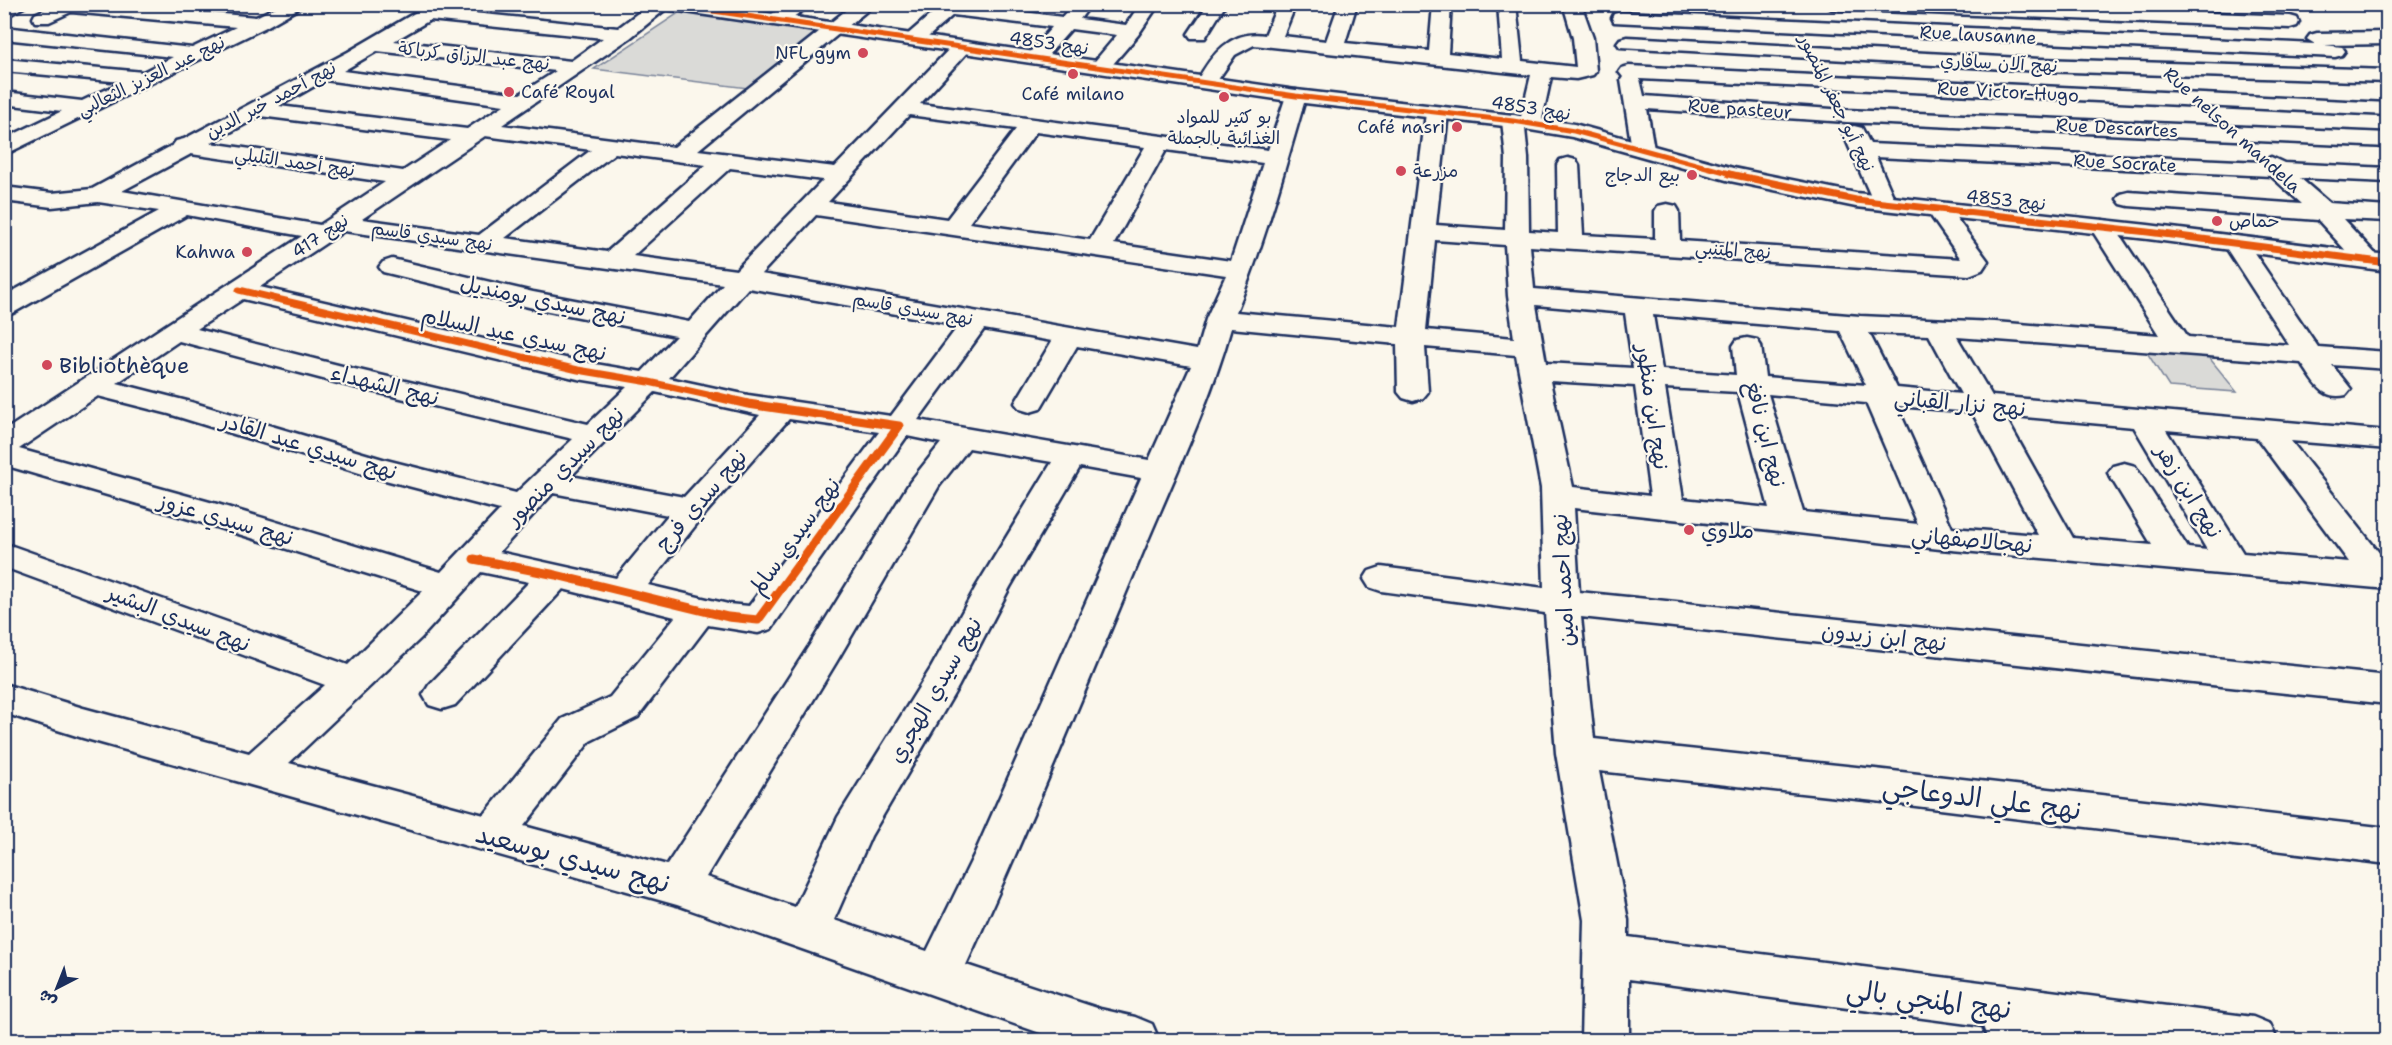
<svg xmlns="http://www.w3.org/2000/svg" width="2392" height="1045" font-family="'Shantell Sans','Playpen Sans Arabic',sans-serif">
<rect width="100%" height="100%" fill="#fbf7ec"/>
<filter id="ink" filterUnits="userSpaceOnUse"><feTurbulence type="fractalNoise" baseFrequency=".0167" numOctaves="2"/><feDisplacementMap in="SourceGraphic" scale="12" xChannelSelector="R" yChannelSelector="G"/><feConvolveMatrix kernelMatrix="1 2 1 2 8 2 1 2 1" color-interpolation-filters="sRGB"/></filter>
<g filter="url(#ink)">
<!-- green -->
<path fill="#dadad7" stroke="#7a849a" stroke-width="1.5" d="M680,12L826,33L756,89L594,69Z
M2146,351L2207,355L2237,392L2169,387Z"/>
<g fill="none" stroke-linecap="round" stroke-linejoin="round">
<defs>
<path id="minor" d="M6,4H29L4,18Z
M56,4H113L256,17L282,4H306L266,27L4,155V139L62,111L4,104V92L82,101L122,82L4,71V59L143,72L173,57L4,39V27L192,48L236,27L71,12L49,22H35L33,18L35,14Z
M430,4H453L446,10L618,28L650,4H672L630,38L502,125L674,147L854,4H875L698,150L835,167L955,43H969L972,47L920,104L1268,150L1286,96L1289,92L1296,90L1303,92L1306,96C1285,168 1265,242 1236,312L1399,327L1426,113L1429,108L1437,107L1445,108L1448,113L1436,225L1505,230L1506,158L1502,121L1505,116L1513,115L1521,117L1531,75L1254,45L1235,55L1213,87H1199L1196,83C1211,55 1230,30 1265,35L1278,4H1296L1283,36L1326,41L1339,4H1357L1345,43L1429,51L1433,4H1451L1448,53L1502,59L1498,4H1516L1522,61L1576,67L1573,38L1563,4H1581L1593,38L1596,71L1593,75L1576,79L1551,77L1541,124L1538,129H1525L1528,158L1529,231L1558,233L1557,165L1560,160L1568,158L1576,160L1579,165L1583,235L1655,239V211L1658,206L1667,204L1676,206L1679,211L1680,241L1961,259L1926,209L1930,204L1938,202L1946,204L1988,261L1982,270L1969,275L1530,246L1534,289L1860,316L1995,322L2159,335L2090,227L2093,222L2102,220L2111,222L2188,337L2289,345L2223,243L2226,238L2235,236L2244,238L2318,347L2388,352V369L2332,365L2351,389L2346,395C2321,401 2314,380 2301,363L1957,337L1992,396L2388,431V449L2291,441L2388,564V589L1940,549L1574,508L1579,592L2388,676V704L1581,617L1594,739L1875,769L2388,828V864L1875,801L1599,771L1628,920V937L2253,1017L2270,1024L2277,1040H2088L2033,1033L2036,1040H1988L1983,1026L1629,979V1040H1581L1584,920L1556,753L1545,613L1381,591L1369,587L1364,579L1369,571L1381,567L1544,588L1541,488L1516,355L1425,347L1428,392L1423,398L1413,401L1403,398L1398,392L1397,344L1231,328C1209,407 1169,488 1138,564C1082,698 1027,832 966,965L1100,1009L1135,1017L1152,1024L1159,1040H1060L677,905L83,738L4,713V684L83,708L249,753L325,685L4,567V543L348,665L423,591L193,520L4,465V431L302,236L187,215L13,313L4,315V296L159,211L98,202L52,207L4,201V187L52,193L92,189L173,145L176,141L184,139L348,52ZM430,20L603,38L571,61L394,41ZM377,51L556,71L520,94L343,71ZM325,80L504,105L467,129L279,106ZM909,115L1016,129L947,219L828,202ZM260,116L450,140L403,171L210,143ZM1036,132L1145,147L1090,240L969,223ZM485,136L591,150L479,235L362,219ZM1166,150L1263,163L1231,261L1114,244ZM615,153L706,165L607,252L505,238ZM191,154L385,182L320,225L122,191ZM730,168L823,180L736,270L633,256ZM816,215L1226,275L1206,319L1197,350L761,274ZM344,231L723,284L689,322L533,292L392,259L383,262L379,267L383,272L533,308L676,336L642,372L578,361L260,287ZM1435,240L1505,245L1508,296L1514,338L1426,330ZM748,288L959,325L891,416L748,395L669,378ZM243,299L578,379L627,387L588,424L346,367L197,329ZM1536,305L1625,313L1633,368L1546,363ZM1653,315L1840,331L1866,385L1765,377L1761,346L1757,340L1747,338L1737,340L1733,346L1736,375L1662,370ZM984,329L1052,341L1015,403L1020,409L1030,412L1040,409L1077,346L1191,366L1149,460L918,420ZM1869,333L1929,335L1961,394L1897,388ZM179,341L342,384L573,439L516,493L386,460L191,402L117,383ZM1550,381L1635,386L1650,496L1573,487ZM1665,388L1738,392L1769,508L1683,499ZM655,392L760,415L684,497L571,476ZM1768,394L1866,403L1918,524L1803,512ZM98,396L169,414L366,475L500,510L441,572L217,504L19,449ZM1897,406L1972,412L2038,535L1952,528ZM2004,415L2134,427L2207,550L2188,548L2135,466L2124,463L2113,466L2108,473L2152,545L2073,538ZM789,419L879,432L749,606L728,604L648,585L703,516ZM2166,430L2257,438L2349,562L2243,553ZM907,436L941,443L910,482L811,643L667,865L524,826L590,741L638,717L708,625L758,633L771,629ZM969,448L1052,462L976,587L931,668L838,817L795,907L706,877L837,661L939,486ZM1080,467L1141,478L975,853L927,951L834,920L871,836L958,687L1010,587ZM553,493L668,515L616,578L499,552ZM481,572L529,582L429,685L423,695L429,705L442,709L455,705L563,589L675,617L610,697L562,719L484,815L289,763L421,638Z
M790,4H813L782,24H768L766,20L768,16Z
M943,4H964L1062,17C1069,9 1072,4 1083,7L1086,11L1080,19L1126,25L1140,4H1159L1138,35L1107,71H1093L1090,67L1117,35L1071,29L1042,62H1028L1025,58L1052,27L953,15L920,44H906L903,40L906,36Z
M1208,4H1226L1205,38H1191L1188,34Z
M1823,4H1985L2290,16L2297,18L2299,22L2297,26L2290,28L1832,9Z
M1621,12L2315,44L2307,39L2310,35L2317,33L2388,32V44L2324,45L2342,47L2345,51L2342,55L2335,57L1614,22L1612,18L1614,14Z
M1627,37L2040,59L2388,70V82L2040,71L1620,47L1617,43L1620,39Z
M1629,66L2388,103V115L1640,79L1644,96L1846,110L2388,133V147L1846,122L1647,109L1654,149L1651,154L1643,156L1635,154L1632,149L1621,80L1623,77L1619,72L1622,68Z
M1854,126L1862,128L1870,144L2261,162L2271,157L2284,163L2388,168V182L2300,178L2329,203L2388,207V221L2343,219L2381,260L2377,265L2368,268L2359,265L2318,220L2129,206L2121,204L2117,199L2121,194L2129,192L2302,204L2271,176L1876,157L1896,203L1892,208L1884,210L1876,208L1843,133L1846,128Z"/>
<path id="tertiary" d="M656,4H706L1296,90L1513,115L1574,124L1733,168L1856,193L2148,225L2388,255V271L2148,239L1856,207L1730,181L1572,137L1513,127L1296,102L665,9Z"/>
</defs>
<!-- minor casing -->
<use href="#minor" stroke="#1b2f5e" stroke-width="5"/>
<!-- tertiary casing -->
<use href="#tertiary" stroke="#1b2f5e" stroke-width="5"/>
<!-- minor -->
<use href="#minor" fill="#fbf7ec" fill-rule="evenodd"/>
<!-- tertiary -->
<use href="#tertiary" fill="#fbf7ec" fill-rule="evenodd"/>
<defs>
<path id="cycleway-far2" d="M665,4L1296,96L1513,121L1574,131L1736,175"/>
<path id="cycleway-far1" d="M1729,174L1856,200L2148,232L2388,263
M239,290L578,370L649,382L721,398"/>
<path id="cycleway" d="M474,559L556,575L728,617L758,620L899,426L748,404L714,396"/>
</defs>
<!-- cycleway-far2 casing -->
<use href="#cycleway-far2" stroke="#fbf7ec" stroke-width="8"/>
<!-- cycleway-far1 casing -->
<use href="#cycleway-far1" stroke="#fbf7ec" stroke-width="10"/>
<!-- cycleway casing -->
<use href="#cycleway" stroke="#fbf7ec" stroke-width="13"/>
<!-- cycleway-far2 -->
<use href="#cycleway-far2" stroke="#e8590c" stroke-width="5"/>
<!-- cycleway-far1 -->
<use href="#cycleway-far1" stroke="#e8590c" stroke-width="7"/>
<!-- cycleway -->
<use href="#cycleway" stroke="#e8590c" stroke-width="9"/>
</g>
</g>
<!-- markers -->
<g fill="#d1495b" stroke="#fbf7ec" stroke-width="2">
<circle cx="863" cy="53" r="6"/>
<circle cx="1073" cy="74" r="6"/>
<circle cx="509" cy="92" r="6"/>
<circle cx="1224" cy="97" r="6"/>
<circle cx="1457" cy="127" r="6"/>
<circle cx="1401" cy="171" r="6"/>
<circle cx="1692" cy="175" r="6"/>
<circle cx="2217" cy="221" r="6"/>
<circle cx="247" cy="252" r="6"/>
<circle cx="47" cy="365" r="6"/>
<circle cx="1689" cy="530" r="6"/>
</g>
<g text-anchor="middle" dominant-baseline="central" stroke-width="4.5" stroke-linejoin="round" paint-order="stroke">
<!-- far-street labels -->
<g font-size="18" fill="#1b2f5e" stroke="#fbf7ec">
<text transform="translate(1978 35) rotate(3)">Rue lausanne</text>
<text transform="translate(1049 43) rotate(8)">نهج 4853</text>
<text transform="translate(474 56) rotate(6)">نهج عبد الرزاق كرباكة</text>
<text transform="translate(1999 63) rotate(3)">نهج آلان سافاري</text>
<text transform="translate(151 76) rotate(-26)">نهج عبد العزيز الثعالبي</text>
<text transform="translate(2008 92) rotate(3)">Rue Victor-Hugo</text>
<text transform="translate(271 100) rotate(-28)">نهج أحمد خير الدين</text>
<text transform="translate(1837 103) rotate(64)">نهج أبو جعفر المنصور</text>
<text transform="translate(1531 108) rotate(9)">نهج 4853</text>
<text transform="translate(1740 109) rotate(4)">Rue pasteur</text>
<text transform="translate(2117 128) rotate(3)">Rue Descartes</text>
<text transform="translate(2232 130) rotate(42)">Rue nelson mandela</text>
<text transform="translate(295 162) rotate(8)">نهج أحمد التليلي</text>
<text transform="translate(2125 163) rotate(3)">Rue Socrate</text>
<text transform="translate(2006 200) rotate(6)">نهج 4853</text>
<text transform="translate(320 236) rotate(-34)">نهج 417</text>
<text transform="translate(432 236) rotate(8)">نهج سيدي قاسم</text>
<text transform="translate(1733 250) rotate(4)">نهج المتنبي</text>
<text transform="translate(913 309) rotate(10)">نهج سيدي قاسم</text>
</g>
<!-- far-poi labels -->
<g font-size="18" fill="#1b2f5e" stroke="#fbf7ec" text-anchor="end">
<text x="851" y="53">NFL gym</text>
<text x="521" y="92" text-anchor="start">Café Royal</text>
<text x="1073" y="94" text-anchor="middle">Café milano</text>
<text x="1224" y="117" text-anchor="middle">بو كثير للمواد<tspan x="1224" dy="21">الغذائية بالجملة</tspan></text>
<text x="1445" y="127">Café nasri</text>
<text x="1413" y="171" text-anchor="start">مزرعة</text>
<text x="1680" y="175">بيع الدجاج</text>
<text x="2229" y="221" text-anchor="start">حماص</text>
<text x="235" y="252">Kahwa</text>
</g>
<!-- street labels -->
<g font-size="22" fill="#1b2f5e" stroke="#fbf7ec">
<text transform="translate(543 300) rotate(12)">نهج سيدي بومنديل</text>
<text transform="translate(514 334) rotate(12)">نهج سدي عبد السلام</text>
<text transform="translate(385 385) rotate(14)">نهج الشهداء</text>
<text transform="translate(1960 403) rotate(5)">نهج نزار القباني</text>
<text transform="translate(1653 407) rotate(82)">نهج ابن منظور</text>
<text transform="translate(1766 434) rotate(76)">نهج ابن نافغ</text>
<text transform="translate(309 446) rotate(17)">نهج سيدي عبد القادر</text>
<text transform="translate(565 466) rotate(-45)">نهج سيدي منصور</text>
<text transform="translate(2189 491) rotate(58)">نهج ابن زهر</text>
<text transform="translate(701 500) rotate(-49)">نهج سدي فرج</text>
<text transform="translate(226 519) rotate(16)">نهج سيدي عزوز</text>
<text transform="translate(795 536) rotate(-54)">نهج سيدي سالم</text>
<text transform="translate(1972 540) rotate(5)">نهجالاصفهاني</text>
<text transform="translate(1563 580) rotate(-93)">نهج احمد امين</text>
<text transform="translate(179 618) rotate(21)">نهج سيدي البشير</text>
<text transform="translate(1884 637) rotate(6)">نهج ابن زيدون</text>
<text transform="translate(935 690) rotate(-60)">نهج سيدي الهجري</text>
</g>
<!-- poi labels -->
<g font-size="22" fill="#1b2f5e" stroke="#fbf7ec" text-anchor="start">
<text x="59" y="365">Bibliothèque</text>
<text x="1701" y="530">ملاوي</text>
</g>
<!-- near-street labels -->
<g font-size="27" fill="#1b2f5e" stroke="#fbf7ec">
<text transform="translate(1982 798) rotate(7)">نهج علي الدوعاجي</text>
<text transform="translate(573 858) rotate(15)">نهج سيدي بوسعيد</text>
<text transform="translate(1929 999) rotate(7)">نهج المنجي بالي</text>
</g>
</g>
<!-- margin -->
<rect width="2392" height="1045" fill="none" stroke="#fbf7ec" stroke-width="24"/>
<rect x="12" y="12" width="2368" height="1021" fill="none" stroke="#1b2f5e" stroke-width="2" filter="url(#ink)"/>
<!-- north arrow -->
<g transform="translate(57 988) rotate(222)" stroke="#fbf7ec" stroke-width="4.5" paint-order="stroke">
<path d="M0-4.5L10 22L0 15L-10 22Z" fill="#1b2f5e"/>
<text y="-9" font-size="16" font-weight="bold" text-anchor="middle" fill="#1b2f5e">ش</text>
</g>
</svg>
